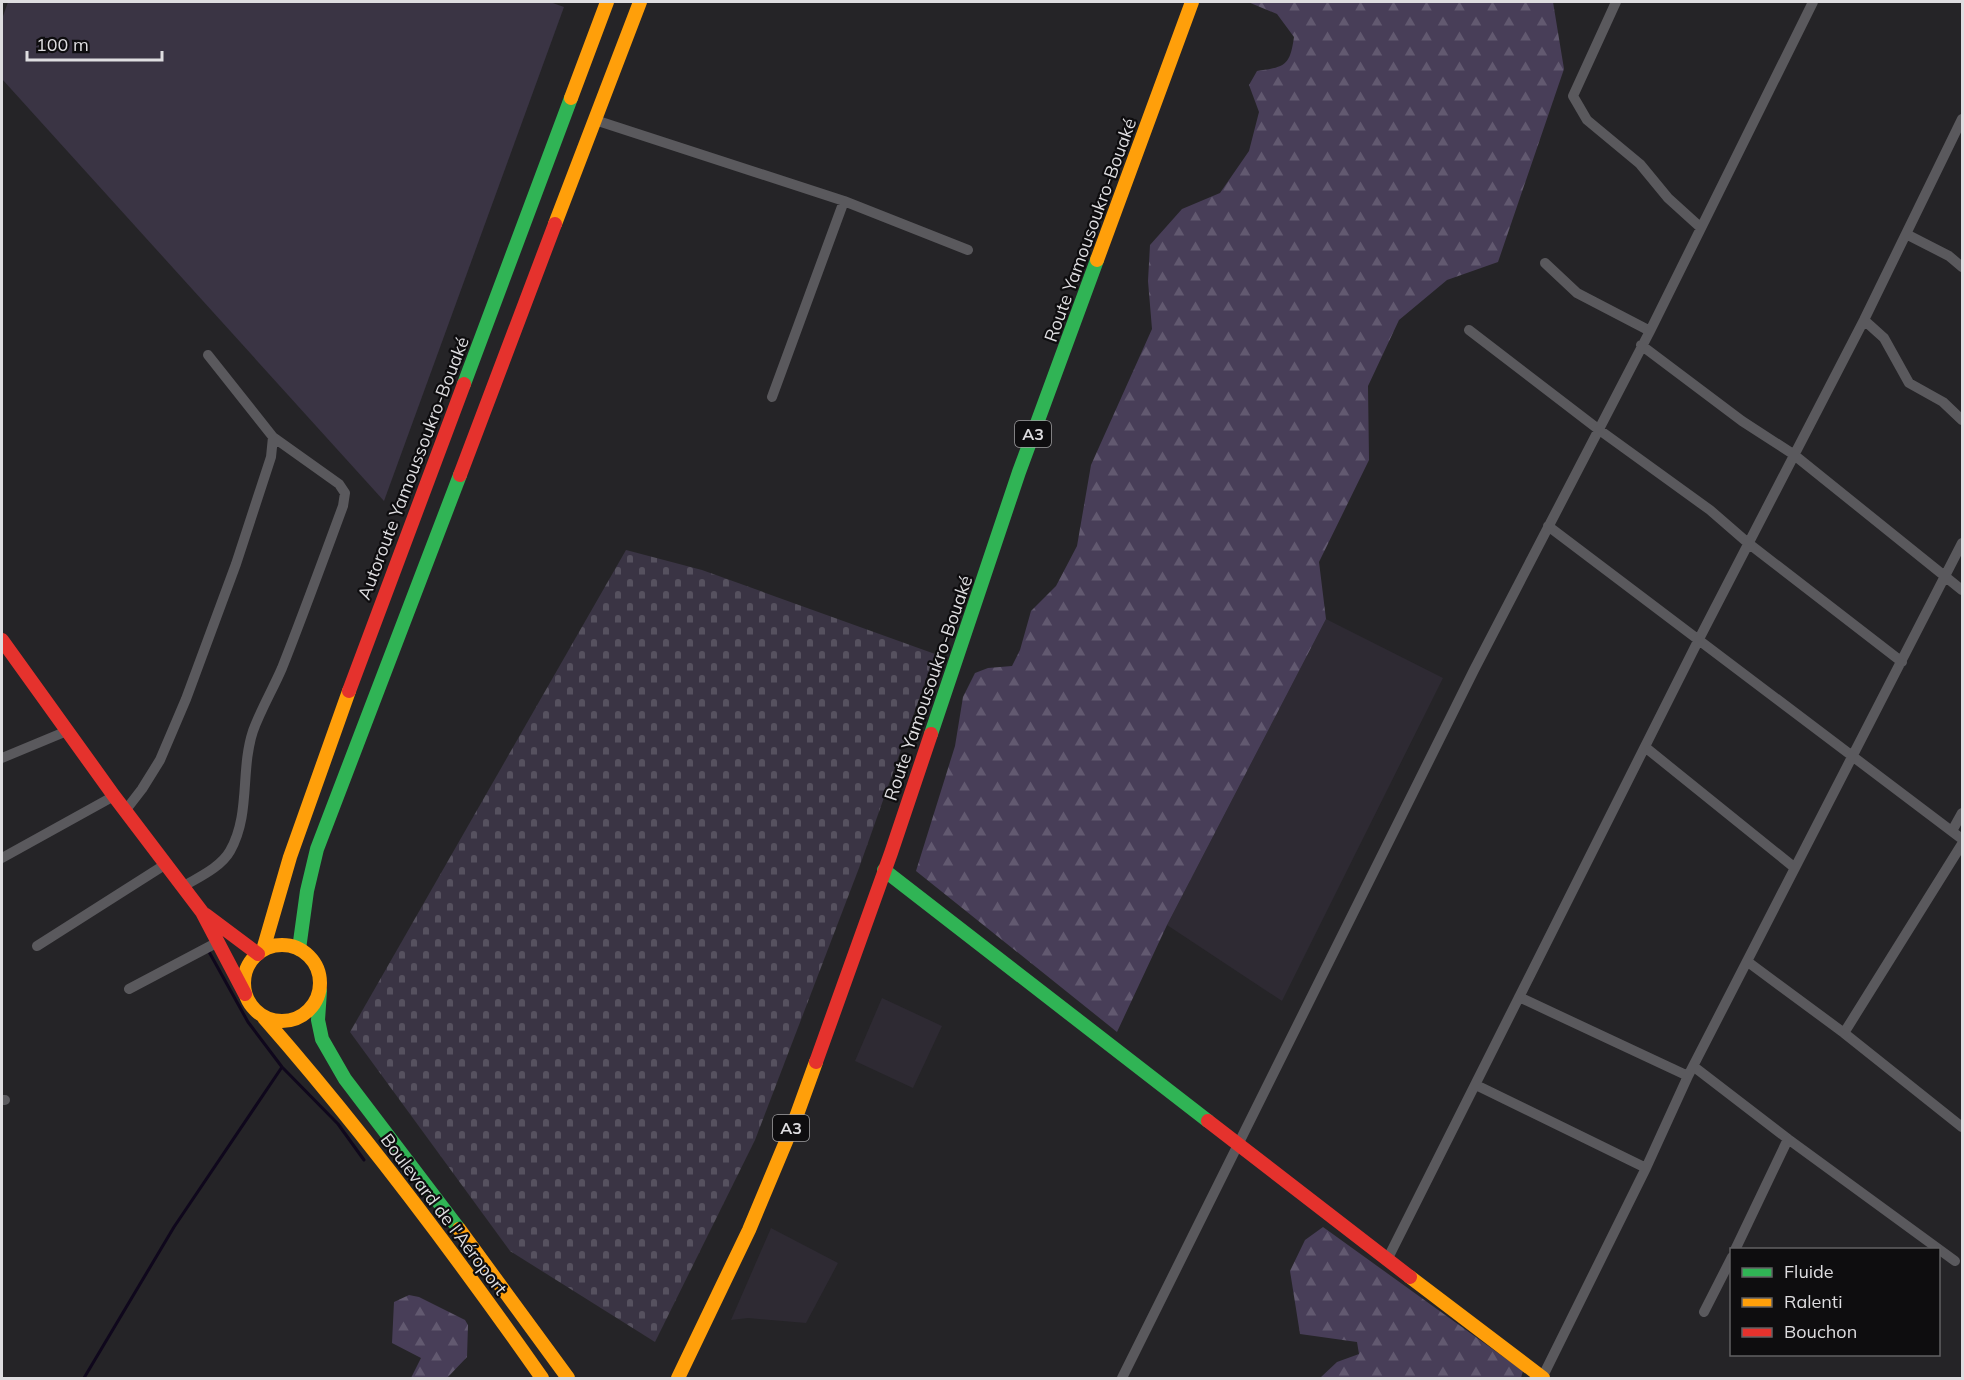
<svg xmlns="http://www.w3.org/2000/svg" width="1964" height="1380" font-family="Mulish,sans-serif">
<defs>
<pattern id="forest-firs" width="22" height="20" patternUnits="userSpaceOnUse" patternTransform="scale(1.5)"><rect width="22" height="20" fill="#483e58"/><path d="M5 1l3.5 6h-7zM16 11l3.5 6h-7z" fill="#625970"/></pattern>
<pattern id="cemetery-stones" width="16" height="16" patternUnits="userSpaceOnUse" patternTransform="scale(1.5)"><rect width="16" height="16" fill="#3a3444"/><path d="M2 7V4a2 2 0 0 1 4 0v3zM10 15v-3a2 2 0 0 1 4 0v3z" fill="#56515f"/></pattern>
</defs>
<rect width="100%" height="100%" fill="#252427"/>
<!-- built -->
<path fill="#2e2a33" d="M1326,619L1443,678L1282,1001L1167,925Z
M882,998L942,1026L913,1088L855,1061Z
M771,1228L838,1263L806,1323L748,1318L731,1320Z"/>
<!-- green -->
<path fill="#3a3444" d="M8,2H550L564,7L384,501L2,79V19Z"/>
<!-- forest -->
<path fill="url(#forest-firs)" d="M1248,2H1553L1564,69L1498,262L1447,280L1399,320L1368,386L1369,460L1319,562L1326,619L1167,925L1117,1032L916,871L955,746L963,697L975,673L988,668L1012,666L1020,650L1031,611L1056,586L1077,546L1091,465L1152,329L1148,281L1150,245L1182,209L1220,193L1249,151L1259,112L1249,85L1257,71C1285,67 1290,66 1294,37L1277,14Z
M1323,1227L1523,1371L1521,1378H1320L1337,1362L1359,1354L1357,1342L1300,1334L1290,1271L1305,1240Z
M409,1295L419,1297L465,1320L468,1325L467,1357L447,1378H411L421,1358L392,1343L394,1302Z"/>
<!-- cemetery -->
<path fill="url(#cemetery-stones)" d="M626,550L702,570L935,654L859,868L755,1140L655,1342L510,1251L350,1032Z"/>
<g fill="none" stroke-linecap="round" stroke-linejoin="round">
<!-- stream -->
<path stroke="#0f071c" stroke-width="3" d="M208,950L248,1022L282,1067L338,1124L364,1160
M84,1378L174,1227L282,1067"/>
<!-- street -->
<path stroke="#5a595d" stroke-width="10" d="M1616,2L1573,96L1587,120L1640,164L1668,198L1700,227
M595,120L844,201L968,250
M1906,234L1949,256L1962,267
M1545,263L1577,293L1650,331
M1864,320L1884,338L1909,383L1943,402L1962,420
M1469,330L1598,429L1710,510L1748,543L1902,662
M1641,345L1742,421L1793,454L1962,590
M772,397L844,201
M1548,526L1962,839
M1645,747L1795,868
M2,758L67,731
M125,811L142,789L160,760L186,699L236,564L271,457L273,437L208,355
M1952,831L1962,813
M2,858L114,796
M184,886C199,877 221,867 230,851C251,814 240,770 253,731C261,709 273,689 282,668C303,615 323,560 343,506L345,493L339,484L273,437
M37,946L166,864
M1748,962L1844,1033L1962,1127
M129,989L218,942
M1519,997L1688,1076
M1844,1033L1962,844
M1693,1066L1788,1139L1955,1261
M1476,1085L1646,1168
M2,1100H5
M1735,1250L1788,1139
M1387,1260L1698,641L1864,320L1962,119
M1704,1312L1732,1257
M1122,1378L1474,670L1650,331L1813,2
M1542,1378L1646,1168L1688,1076L1962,543"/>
<!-- fast -->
<path stroke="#30b455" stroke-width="14" d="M464,384L571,98
M931,734L1019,472L1097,260
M884,870L1208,1121
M299,949L307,891L317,849L460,475
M320,991L318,1020L322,1039L345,1079L459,1229"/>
<!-- slow -->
<path stroke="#ff9f0a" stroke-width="14" d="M571,98L607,2
M555,224L640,2
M1097,260L1192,2
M244 983a38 38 0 1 1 76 0a38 38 0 1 1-76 0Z
M263,950L290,857L349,691
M264,1018C364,1132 455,1254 542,1378
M459,1229L568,1378
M1410,1277L1543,1378
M678,1378L749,1230L795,1120L816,1062"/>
<!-- jam -->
<path stroke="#e5322d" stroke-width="14" d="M460,475L555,224
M2,640L114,796L202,912L245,994
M349,691L464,384
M206,915L258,954
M816,1062L891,853L931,734
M1208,1121L1410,1277"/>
</g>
<g text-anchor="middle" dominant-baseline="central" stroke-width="4.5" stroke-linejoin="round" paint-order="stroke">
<!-- shield labels -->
<g fill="#0e0d0f" stroke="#a09fa1" stroke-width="1.5">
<rect x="1015" y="421" width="36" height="26" rx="4.5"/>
<rect x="773" y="1115" width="36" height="26" rx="4.5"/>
</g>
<g font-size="16" font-weight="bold" fill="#dedde0">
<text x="1033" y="434">A3</text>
<text x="791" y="1128">A3</text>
</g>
<!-- street labels -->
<g font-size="18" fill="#dedde0" stroke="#0e0d0f">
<text transform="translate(1090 230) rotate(-70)">Route Yamousoukro-Bouaké</text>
<text transform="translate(413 468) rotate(-69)">Autoroute Yamoussoukro-Bouaké</text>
<text transform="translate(928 688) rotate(-71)">Route Yamousoukro-Bouaké</text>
<text transform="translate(444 1214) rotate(53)">Boulevard de l'Aéroport</text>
</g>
</g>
<!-- border -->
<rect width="1964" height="1380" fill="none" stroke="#dedde0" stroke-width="6"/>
<!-- legend -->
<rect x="1730" y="1248" width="210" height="108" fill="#0e0d0f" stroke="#616063" stroke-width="1.5"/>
<rect x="1742" y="1268" width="30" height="9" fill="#30b455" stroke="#616063" stroke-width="1.5"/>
<text x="1784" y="1278" font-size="18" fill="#dedde0">Fluide</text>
<rect x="1742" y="1298" width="30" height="9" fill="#ff9f0a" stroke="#616063" stroke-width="1.5"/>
<text x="1784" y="1308" font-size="18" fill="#dedde0">Ralenti</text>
<rect x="1742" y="1328" width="30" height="9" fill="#e5322d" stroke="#616063" stroke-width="1.5"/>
<text x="1784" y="1338" font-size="18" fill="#dedde0">Bouchon</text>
<!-- scale -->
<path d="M27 51v9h135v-9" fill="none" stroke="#dedde0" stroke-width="3"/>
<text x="36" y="51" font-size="18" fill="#dedde0" stroke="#0e0d0f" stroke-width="4.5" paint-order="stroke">100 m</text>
</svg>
